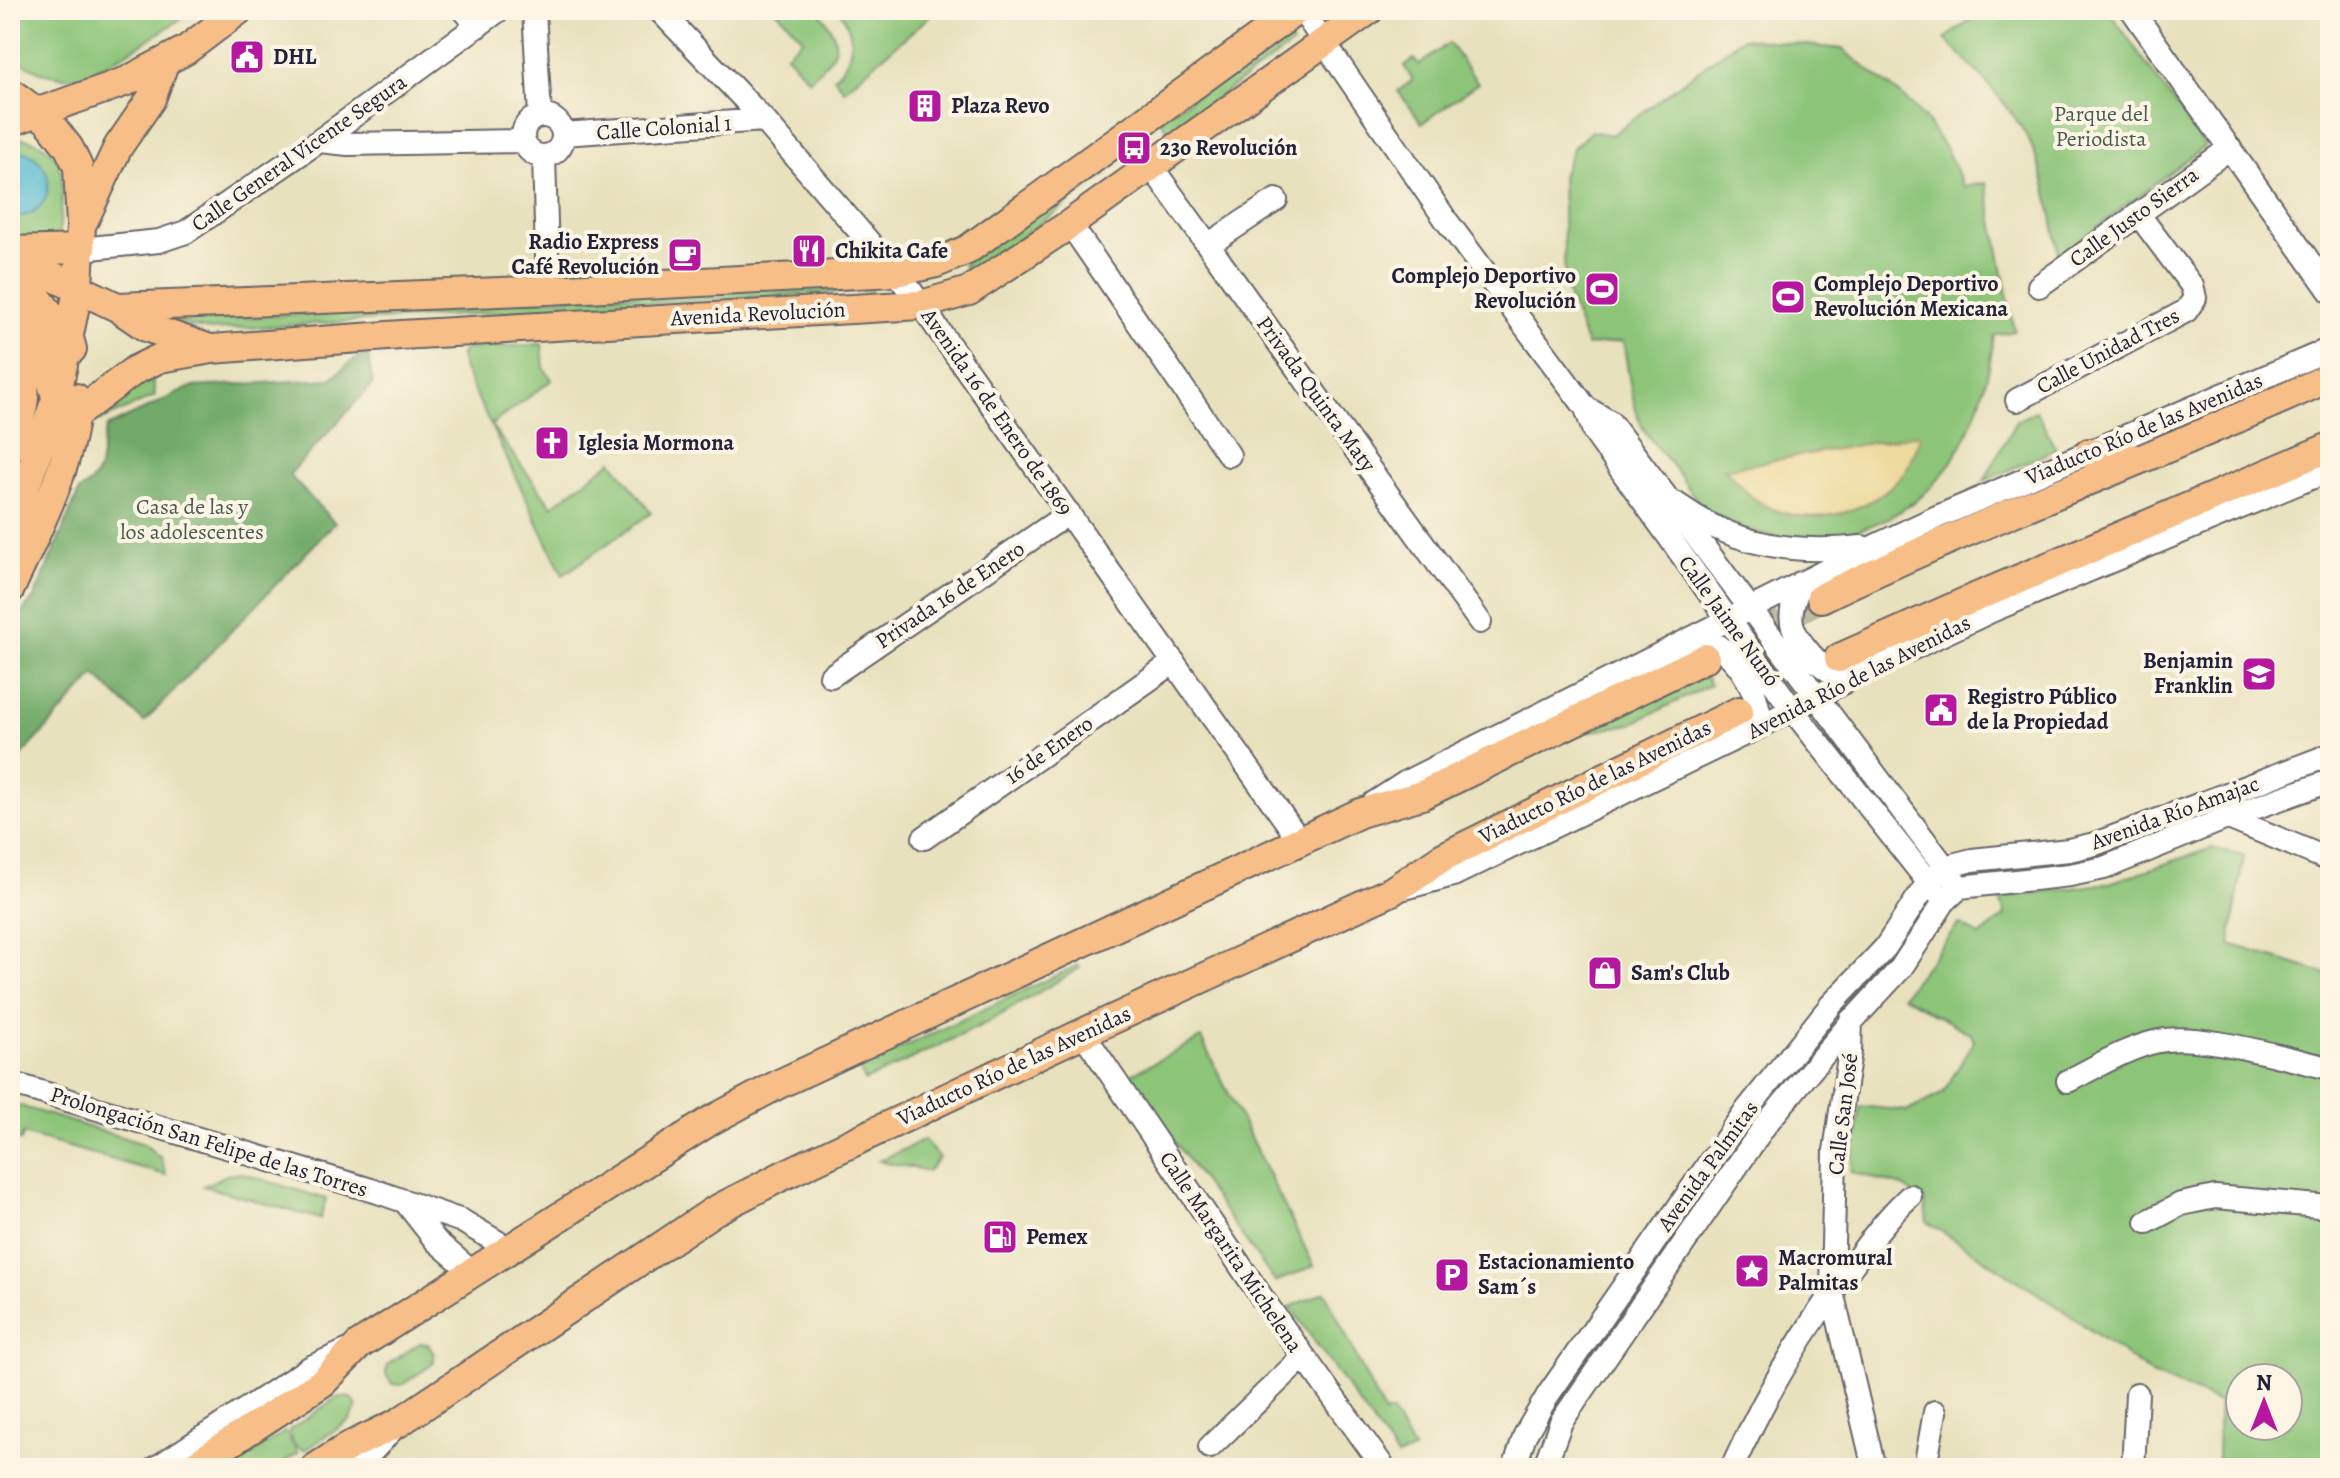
<svg xmlns="http://www.w3.org/2000/svg" width="2340" height="1478" font-family="Alegreya,serif">
<rect width="100%" height="100%" fill="#fcf5e5"/>
<filter id="ink" filterUnits="userSpaceOnUse"><feTurbulence type="fractalNoise" baseFrequency=".0125" numOctaves="2"/><feDisplacementMap in="SourceGraphic" scale="16" xChannelSelector="R" yChannelSelector="G"/><feConvolveMatrix kernelMatrix="1 2 1 2 8 2 1 2 1" color-interpolation-filters="sRGB"/></filter>
<filter id="wash" filterUnits="userSpaceOnUse"><feTurbulence type="fractalNoise" baseFrequency=".006" numOctaves="4" result="noise"/><feDisplacementMap in="SourceGraphic" scale="32" xChannelSelector="R" yChannelSelector="G"/><feGaussianBlur stdDeviation="1.8" result="paint"/><feColorMatrix in="noise" values="0 0 0 0 0 0 0 0 0 0 0 0 0 0 0 0 0 1.4 0 .05"/><feComposite in="paint" operator="in"/></filter>
<g filter="url(#wash)">
<rect width="100%" height="100%" fill="#e8e1bd"/>
<!-- green -->
<path fill="#8cc478" stroke="#57735a" stroke-width="2" fill-rule="evenodd" d="M10,10H195C172,24 96,76 74,77C49,79 29,68 10,54Z
M776,10H818C845,44 839,52 809,80L786,54L803,39Z
M839,10H937L844,90L834,77C855,58 856,33 839,10Z
M1983,10H2108L2205,146L2059,256C2052,216 2046,171 2026,135C2005,99 1974,69 1945,39Z
M1285,32L1293,44L1169,132L1160,120Z
M1742,38L1842,49L1902,96L1924,117L1947,151L1964,187L1986,183L2014,331L1994,335C1988,385 1974,435 1941,476C1893,536 1792,557 1725,520C1718,516 1709,513 1703,508C1694,498 1686,484 1678,473C1667,459 1644,435 1639,419C1630,395 1628,366 1623,341L1587,346L1565,287L1562,176L1573,148L1591,131L1612,135Z
M1449,43L1478,83L1422,123L1398,91L1413,80L1404,66L1414,59L1419,65Z
M10,137C76,139 62,191 59,237L10,238Z
M1098,165L1106,175L967,277L963,264Z
M866,280L871,290L210,330L168,322Z
M542,344L544,368L552,380L491,425L552,506L612,461L651,513L563,575L464,370C462,363 458,354 465,349Z
M153,382L155,396L98,422L105,407L132,383Z
M2036,411L2056,449L1984,481L2016,421Z
M1700,668L1710,685L1631,724L1570,735Z
M2212,848L2244,855L2230,944L2330,975V1468H2220L2217,1456L2219,1402L2152,1374L2057,1306L1927,1222L1924,1198L1898,1185L1851,1172L1860,1106L1908,1111L1943,1093L1974,1041L1971,1034L1902,996L1959,924L1980,936L2005,916L2000,898L2109,883ZM2240,1378H2288V1426H2240Z
M1078,965L1080,968L988,1022L865,1081L859,1068Z
M1201,1038L1314,1266L1275,1282L1128,1076Z
M20,1106L144,1144L161,1158L166,1175L23,1134L21,1141L10,1137V1107Z
M924,1140L939,1158L928,1171L879,1161Z
M241,1173L326,1199L320,1219L203,1186L227,1175Z
M1325,1292L1384,1414L1392,1412L1414,1451L1397,1457L1290,1307Z
M420,1343L428,1344L434,1353V1363L402,1385L392,1384L386,1375L387,1365Z
M344,1397L351,1398L357,1406L350,1420L305,1450L294,1445L298,1453L276,1468H230L285,1432L293,1444L290,1433L291,1429L336,1398Z"/>
<!-- forest -->
<path fill="#71aa68" stroke="#4a6652" stroke-width="2" d="M367,350L373,384L289,475L335,523L144,722L95,675L10,769V626L34,598L79,491C110,473 96,454 107,427L191,387L330,379Z"/>
<!-- sand -->
<path fill="#eeda9e" stroke="#887e6c" stroke-width="2" d="M1921,434C1916,448 1912,462 1903,474C1871,512 1818,527 1772,509C1753,501 1738,484 1725,469Z"/>
<!-- water -->
<path fill="#53bad2" stroke="#3a6e86" stroke-width="2" d="M10,151C60,148 62,220 10,217Z"/>
</g>
<g filter="url(#ink)">
<g fill="none" stroke-linecap="round" stroke-linejoin="round">
<!-- major-tunnel -->
<path stroke="#c0bba3" stroke-width="28" stroke-dasharray="28 14" stroke-linecap="butt" d="M1719,651L1821,598
M1739,711L1839,658"/>
<defs>
<path id="minor" d="M464,10L478,26
M534,10L540,116
M659,10L764,120L911,291L1300,841
M1302,10L1446,220L1586,408L1594,432L1792,709L1936,892
M2132,10L2330,291
M523 136a20 20 0 1 1 40 0a20 20 0 1 1-40 0Z
M563,134L764,120
M319,141L348,144L522,141
M544,157L548,290
M1151,166L1480,622
M1070,224L1229,455
M1208,245L1276,200
M81,249L159,241L186,232L319,141L499,10
M2039,286L2230,148
M2017,400L2186,311L2195,298L2192,286L2139,215
M1586,408L1610,422L1953,878
M1675,503C1689,512 1704,523 1719,529C1765,550 1813,552 1862,547
M1800,583C1796,596 1788,613 1793,627C1797,640 1822,671 1835,673C1843,675 1853,672 1861,672
M1699,636C1736,651 1758,686 1761,726
M831,676L1069,513
M1374,803L1408,781L1875,546L1937,517L2330,349
M2224,816L2330,860
M924,838L1174,662
M1405,888L1453,875L1761,726L1863,672L1991,611L2330,470
M1851,1020L1850,1051L1835,1151L1832,1292L1874,1468
M1083,1033L1267,1305L1384,1468
M2068,1081C2096,1067 2128,1047 2159,1041C2200,1032 2286,1059 2330,1068
M10,1083L378,1192L462,1221L509,1249
M407,1204L436,1241L472,1272
M2147,1222L2181,1204L2215,1197L2330,1207
M1210,1447L1303,1357
M156,1468L311,1367L351,1349
M351,1468L365,1459L391,1431
M1514,1468L1525,1435L1548,1395L1742,1116L1831,1005L1885,948L1928,882L1944,867L1972,860L2069,850L2095,844L2330,755
M1544,1468L1561,1422L1766,1124L1852,1021L1901,968L1944,902L1960,887L2070,875L2104,868L2229,817L2330,781
M1732,1468C1764,1397 1804,1329 1851,1267C1870,1241 1887,1217 1910,1196
M1925,1468L1935,1412
M2133,1468L2137,1394"/>
<path id="major" d="M10,92L48,121L69,148L78,167L81,225L78,290L56,399L10,531
M10,122L127,81L186,50L239,10
M84,220L118,147L151,99L165,61
M10,251L81,249
M10,256L117,307L548,290L895,272L936,263L967,250L1297,10
M10,263L69,338L72,349
M10,297L35,329L55,393
M117,307L146,327L207,348
M10,342C33,383 25,407 10,448
M76,414L135,370L160,358L212,349L401,335L921,305L969,291L1070,224L1369,10
M2089,453L2136,459
M10,589C36,532 74,461 76,398
M1821,598C1988,517 2162,455 2330,377
M1839,658L1965,602L2330,447
M191,1468L323,1382L359,1345L710,1121L779,1084L1360,813L1422,795L1705,658
M315,1468L348,1447L398,1423L714,1211L782,1176L1083,1033L1392,891L1443,857L1739,711"/>
</defs>
<!-- minor casing -->
<use href="#minor" stroke="#676568" stroke-width="26"/>
<!-- major casing -->
<use href="#major" stroke="#676568" stroke-width="32"/>
<!-- minor -->
<use href="#minor" stroke="#fff" stroke-width="22"/>
<!-- major -->
<use href="#major" stroke="#f7be87" stroke-width="28"/>
</g>
</g>
<!-- icons -->
<defs>
<symbol id="civic-square" viewBox="-11 -11 22 22"><rect x="-9" y="-9" width="18" height="18" rx="4" fill="#b5179e" stroke="#fcf5e5"/><path d="M-.6-6.5H3V-4.5H.6V-3L4-1V1h2V6H-6V1h2V-1L-.6-3ZM-1.2 2.5V6h2.4V2.5Z" fill="#fff"/></symbol>
<symbol id="building-square" viewBox="-11 -11 22 22"><rect x="-9" y="-9" width="18" height="18" rx="4" fill="#b5179e" stroke="#fcf5e5"/><path d="M-4-6H4V6H1V3H-1V6H-4ZM-2.5-4.3h1.7v1.8h-1.7ZM.8-4.3h1.7v1.8H.8ZM-2.5-1h1.7V.8h-1.7ZM.8-1h1.7V.8H.8Z" fill="#fff"/></symbol>
<symbol id="bus-square" viewBox="-11 -11 22 22"><rect x="-9" y="-9" width="18" height="18" rx="4" fill="#b5179e" stroke="#fcf5e5"/><path d="M-5-6H5V4H4V6H2V4H-2V6H-4V4H-5ZM-3.5-4V0h7V-4ZM-3.5 1.2v1.5H-2V1.2ZM2 1.2v1.5H3.5V1.2Z" fill="#fff"/></symbol>
<symbol id="restaurant-square" viewBox="-11 -11 22 22"><rect x="-9" y="-9" width="18" height="18" rx="4" fill="#b5179e" stroke="#fcf5e5"/><path d="M-5-6h1v4h1v-4h1v4h1v-4h1v5L-1.5 .5V6h-2V.5L-5-1ZM5-6V6H3V1.5H1.5Q1.5-4 5-6Z" fill="#fff"/></symbol>
<symbol id="cafe-square" viewBox="-11 -11 22 22"><rect x="-9" y="-9" width="18" height="18" rx="4" fill="#b5179e" stroke="#fcf5e5"/><path d="M-5.5-4.5H6V0H3Q3 3.5 0 3.5H-2.5Q-5.5 3.5-5.5 0ZM3-3.2v2h1.7v-2ZM-6 4.5H4V6H-6Z" fill="#fff"/></symbol>
<symbol id="stadium-square" viewBox="-11 -11 22 22"><rect x="-9" y="-9" width="18" height="18" rx="4" fill="#b5179e" stroke="#fcf5e5"/><path d="M0-5a6.5 5 0 1 0 0 10a6.5 5 0 1 0 0-10ZM-3.5-1.8h7v3.6h-7Z" fill="#fff"/></symbol>
<symbol id="church-square" viewBox="-11 -11 22 22"><rect x="-9" y="-9" width="18" height="18" rx="4" fill="#b5179e" stroke="#fcf5e5"/><path d="M-1.2-6h2.4v3.5h3.3v2.4h-3.3V6h-2.4V-.1h-3.3v-2.4h3.3Z" fill="#fff"/></symbol>
<symbol id="school-square" viewBox="-11 -11 22 22"><rect x="-9" y="-9" width="18" height="18" rx="4" fill="#b5179e" stroke="#fcf5e5"/><path d="M0-5L7-2L0 1L-7-2ZM-4 1L0 2.5L4 1V4Q0 6-4 4Z" fill="#fff"/></symbol>
<symbol id="shop-square" viewBox="-11 -11 22 22"><rect x="-9" y="-9" width="18" height="18" rx="4" fill="#b5179e" stroke="#fcf5e5"/><path d="M-5-2.5h2.3a2.7 3.5 0 0 1 5.4 0H5L5.5 6h-11ZM-1.5-2.5h3a1.5 2.3 0 0 0-3 0Z" fill="#fff"/></symbol>
<symbol id="fuel-square" viewBox="-11 -11 22 22"><rect x="-9" y="-9" width="18" height="18" rx="4" fill="#b5179e" stroke="#fcf5e5"/><path d="M-5.5-6h7V0h2V4h1.3V-2.5L3-4.5l.8-.8L6-3V5H2.5V1h-1V6h-7ZM-4.2-4.7v3.2H.2V-4.7Z" fill="#fff"/></symbol>
<symbol id="sight-square" viewBox="-11 -11 22 22"><rect x="-9" y="-9" width="18" height="18" rx="4" fill="#b5179e" stroke="#fcf5e5"/><path d="M0-6L1.8-2.2L6-1.7L2.9 1.2L3.7 5.4L0 3.3L-3.7 5.4L-2.9 1.2L-6-1.7L-1.8-2.2Z" fill="#fff"/></symbol>
<symbol id="parking-square" viewBox="-11 -11 22 22"><rect x="-9" y="-9" width="18" height="18" rx="4" fill="#b5179e" stroke="#fcf5e5"/><path d="M-3.5-5.5H1a3.5 3.5 0 0 1 0 7H-1V5.5H-3.5ZM-1-3.4V-.6H.8a1.4 1.4 0 0 0 0-2.8Z" fill="#fff"/></symbol>
</defs>
<g fill-rule="evenodd">
<use href="#civic-square" x="227" y="37" width="40" height="40"/>
<use href="#building-square" x="905" y="86" width="40" height="40"/>
<use href="#bus-square" x="1114" y="128" width="40" height="40"/>
<use href="#restaurant-square" x="789" y="231" width="40" height="40"/>
<use href="#cafe-square" x="665" y="235" width="40" height="40"/>
<use href="#stadium-square" x="1582" y="269" width="40" height="40"/>
<use href="#stadium-square" x="1768" y="277" width="40" height="40"/>
<use href="#church-square" x="532" y="423" width="40" height="40"/>
<use href="#school-square" x="2239" y="654" width="40" height="40"/>
<use href="#civic-square" x="1921" y="690" width="40" height="40"/>
<use href="#shop-square" x="1585" y="953" width="40" height="40"/>
<use href="#fuel-square" x="980" y="1217" width="40" height="40"/>
<use href="#sight-square" x="1732" y="1251" width="40" height="40"/>
<use href="#parking-square" x="1432" y="1255" width="40" height="40"/>
</g>
<g text-anchor="middle" dominant-baseline="central" stroke-width="8" stroke-linejoin="round" paint-order="stroke">
<!-- poi labels -->
<g font-size="22" font-weight="bold" fill="#22223b" stroke="#fcf5e5" text-anchor="start">
<text x="273" y="57">DHL</text>
<text x="951" y="106">Plaza Revo</text>
<text x="1160" y="148">23o Revolución</text>
<text x="659" y="242" text-anchor="end">Radio Express<tspan x="659" dy="25">Café Revolución</tspan></text>
<text x="835" y="251">Chikita Cafe</text>
<text x="1576" y="276" text-anchor="end">Complejo Deportivo<tspan x="1576" dy="25">Revolución</tspan></text>
<text x="1814" y="284">Complejo Deportivo<tspan x="1814" dy="25">Revolución Mexicana</tspan></text>
<text x="578" y="443">Iglesia Mormona</text>
<text x="2233" y="661" text-anchor="end">Benjamin<tspan x="2233" dy="25">Franklin</tspan></text>
<text x="1967" y="697">Registro Público<tspan x="1967" dy="25">de la Propiedad</tspan></text>
<text x="1631" y="973">Sam's Club</text>
<text x="1026" y="1237">Pemex</text>
<text x="1778" y="1258">Macromural<tspan x="1778" dy="25">Palmitas</tspan></text>
<text x="1478" y="1262">Estacionamiento<tspan x="1478" dy="25">Sam´s</tspan></text>
</g>
<!-- park labels -->
<g font-size="22" fill="#475b50" stroke="#fcf5e5">
<text x="2101" y="114">Parque del<tspan x="2101" dy="25">Periodista</tspan></text>
<text x="192" y="507">Casa de las y<tspan x="192" dy="25">los adolescentes</tspan></text>
</g>
<!-- street labels -->
<g font-size="22" fill="#22223b" stroke="#fcf5e5">
<text transform="translate(664 128) rotate(-4)">Calle Colonial 1</text>
<text transform="translate(299 153) rotate(-35)">Calle General Vicente Segura</text>
<text transform="translate(2134 217) rotate(-36)">Calle Justo Sierra</text>
<text transform="translate(758 314) rotate(-3)">Avenida Revolución</text>
<text transform="translate(2108 351) rotate(-28)">Calle Unidad Tres</text>
<text transform="translate(1316 394) rotate(54)">Privada Quinta Maty</text>
<text transform="translate(997 412) rotate(55)">Avenida 16 de Enero de 1869</text>
<text transform="translate(2144 429) rotate(-23)">Viaducto Río de las Avenidas</text>
<text transform="translate(950 595) rotate(-34)">Privada 16 de Enero</text>
<text transform="translate(1729 621) rotate(54)">Calle Jaime Nunó</text>
<text transform="translate(1859 677) rotate(-27)">Avenida Río de las Avenidas</text>
<text transform="translate(1049 750) rotate(-35)">16 de Enero</text>
<text transform="translate(1595 782) rotate(-26)">Viaducto Río de las Avenidas</text>
<text transform="translate(2175 813) rotate(-20)">Avenida Río Amajac</text>
<text transform="translate(1014 1066) rotate(-25)">Viaducto Río de las Avenidas</text>
<text transform="translate(1843 1114) rotate(-83)">Calle San José</text>
<text transform="translate(209 1142) rotate(17)">Prolongación San Felipe de las Torres</text>
<text transform="translate(1708 1166) rotate(-54)">Avenida Palmitas</text>
<text transform="translate(1231 1252) rotate(56)">Calle Margarita Michelena</text>
</g>
</g>
<!-- margin -->
<rect width="2340" height="1478" fill="none" stroke="#fcf5e5" stroke-width="40"/>
<!-- north arrow -->
<g transform="translate(2264 1402)"><circle r="38" fill="#fcf5e5" stroke="#a5a1a1" stroke-width="2"/>
<path d="M0-6L14 30L0 20L-14 30Z" fill="#b5179e"/>
<text y="-12" font-size="22" font-weight="bold" text-anchor="middle" fill="#22223b">N</text>
</g>
</svg>
